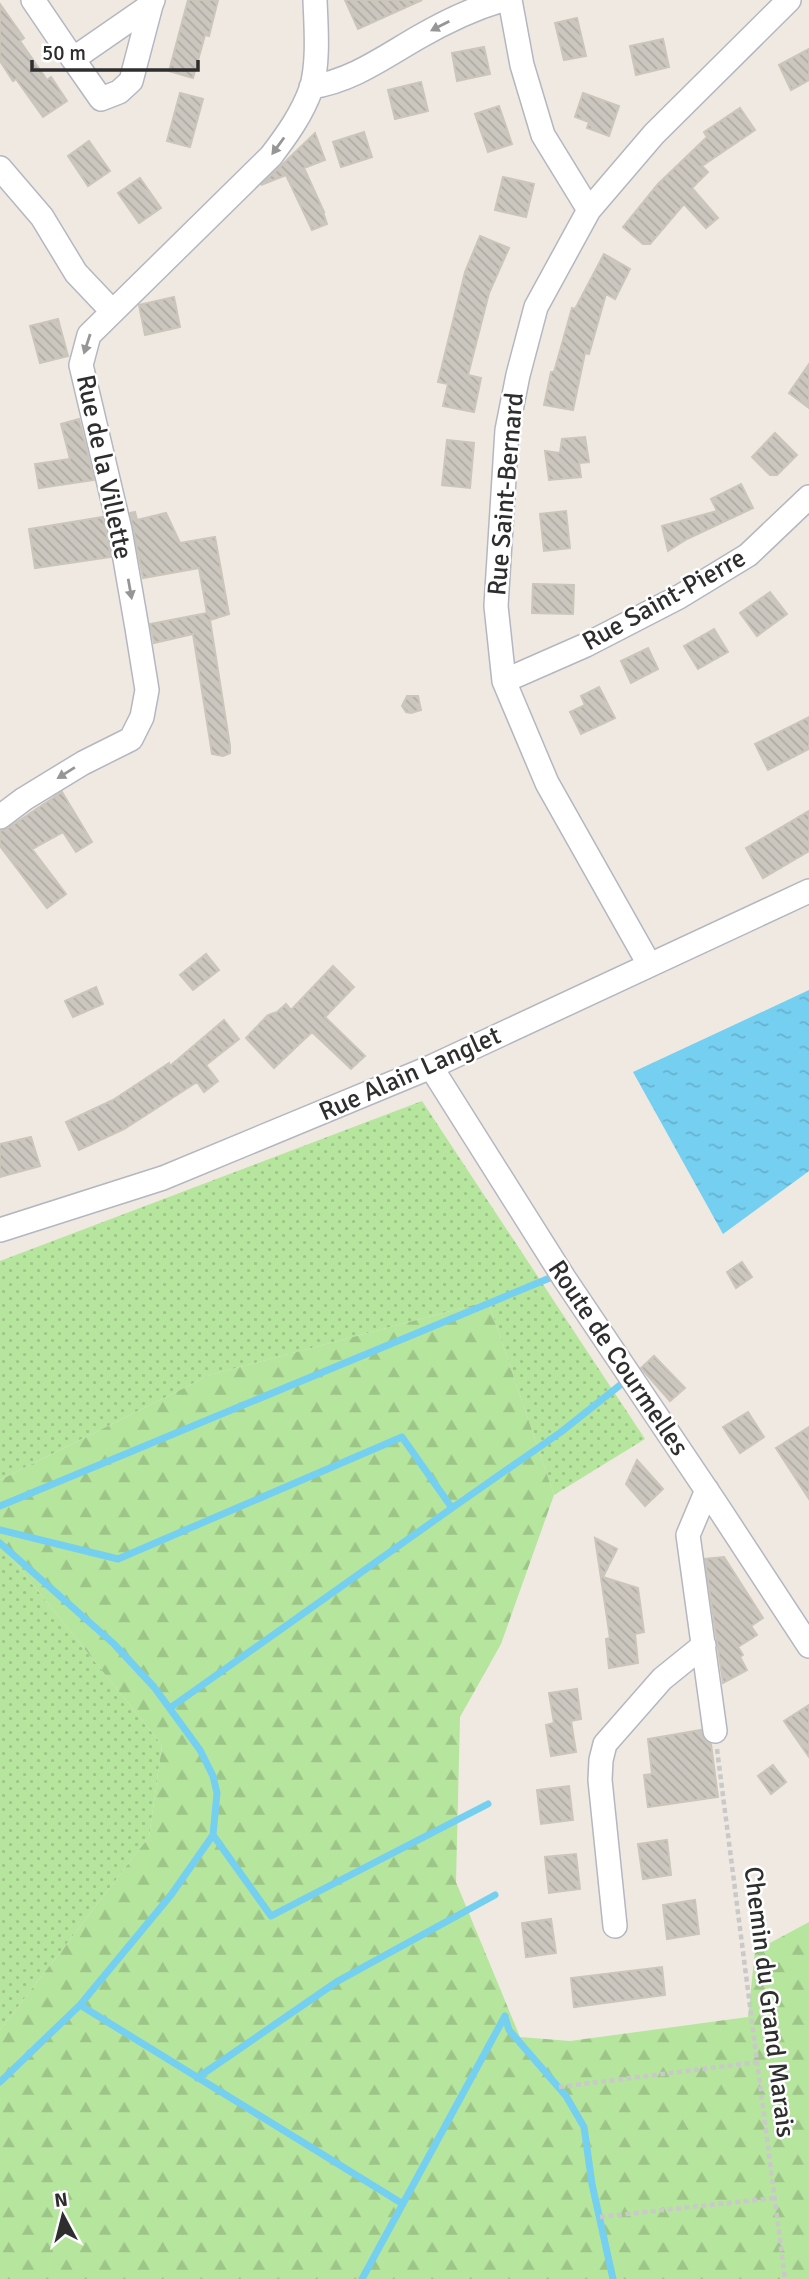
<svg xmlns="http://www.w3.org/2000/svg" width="809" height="2279" font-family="Signika,sans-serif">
<defs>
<pattern id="grass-dots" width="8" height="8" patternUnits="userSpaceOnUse" patternTransform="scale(1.75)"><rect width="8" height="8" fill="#b6e59e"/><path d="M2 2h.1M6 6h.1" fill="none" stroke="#9dc588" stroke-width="1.8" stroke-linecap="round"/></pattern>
<pattern id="forest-firs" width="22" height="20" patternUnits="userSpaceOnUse" patternTransform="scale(1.75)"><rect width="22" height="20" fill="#b6e59e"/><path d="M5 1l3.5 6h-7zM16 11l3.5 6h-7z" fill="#9dc588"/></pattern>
<pattern id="water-ripples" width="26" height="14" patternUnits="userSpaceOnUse" patternTransform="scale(1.75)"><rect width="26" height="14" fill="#75cff0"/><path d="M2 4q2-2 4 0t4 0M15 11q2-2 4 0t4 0" fill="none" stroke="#66b2ce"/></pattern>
<pattern id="building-back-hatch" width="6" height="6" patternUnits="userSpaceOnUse" patternTransform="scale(1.75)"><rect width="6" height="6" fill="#cbc7bf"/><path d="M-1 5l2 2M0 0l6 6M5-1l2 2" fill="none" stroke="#afaba4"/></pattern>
</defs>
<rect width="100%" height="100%" fill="#efe9e1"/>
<!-- grass -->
<path fill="url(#grass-dots)" d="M422,1101L645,1439L554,1495L488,1301L210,1375L0,1480V1261Z
M0,1544L162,1745L149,1837L0,2030Z"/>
<!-- forest -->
<path fill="url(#forest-firs)" d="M488,1301L554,1495L501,1644L460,1717L456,1882L520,2037L570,2041L748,2017L755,1951L809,1922V2279H0V2030L149,1837L162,1745L0,1544V1480L210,1375Z"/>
<!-- water -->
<path fill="url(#water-ripples)" d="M809,990V1171L723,1234L633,1072Z"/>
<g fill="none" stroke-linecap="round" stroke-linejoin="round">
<!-- stream -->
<path stroke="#75cff0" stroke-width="7" d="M0,1506L557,1275
M0,1530L118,1559L402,1437L452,1508L561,1432L629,1378
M0,1543L114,1644L154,1687L200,1750L213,1776L217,1793L213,1835L171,1895L80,2005L0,2082
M170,1708L452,1508
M213,1835L271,1916L488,1804
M80,2005L403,2204
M505,2017L509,2030L566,2096L584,2127L592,2184L613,2279
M197,2078L338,1981L495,1895
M362,2279L505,2016"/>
</g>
<!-- building -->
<path fill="url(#building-back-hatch)" stroke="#cbc5ba" stroke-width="2" d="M188,0H218L209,36L205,35L193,78L169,71Z
M345,0H422L358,29Z
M0,4L24,38L20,41L47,80L51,77L67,101L43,117L16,79L13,81L0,61Z
M577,18L586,56L564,60L555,23Z
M663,39L669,67L636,75L630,46Z
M484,47L490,74L457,81L452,53Z
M809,49V80L791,90L779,65Z
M421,82L428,111L395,119L388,90Z
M180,93L203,99L190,147L167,141Z
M583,93L619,106L609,136L587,128L589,122L575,117Z
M499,106L512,144L488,152L475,114Z
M740,108L755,130L702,166L708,172L692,188L718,218L706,228L684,204L650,244H643L623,227L658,184L707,137L704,132Z
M364,132L372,157L341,167L333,142Z
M315,133L325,160L304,168L324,212H323L327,224L312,230L286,175L261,185Z
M89,141L110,171L88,186L68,156Z
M503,177L534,184L526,217L495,210Z
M140,178L161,208L139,223L118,193Z
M480,236L509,248L489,293L468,375L481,378L474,412L443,406L448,384L438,382L465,272Z
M604,254L630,269L615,299L606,294L589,354L585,353L573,410L544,405L551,372H554L572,308L575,309Z
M174,297L180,327L145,335L139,305Z
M58,319L68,356L40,363L30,326Z
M809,364V408L789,393Z
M79,419L94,480L39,488L35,464L70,459L61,424Z
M775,433L797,455L777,475H770L752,457Z
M585,437L589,462L579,463L581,477L549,480L545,451L560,453L562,439Z
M447,440L474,443L470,488L442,485Z
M741,484L753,508L687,539L668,551L662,526L717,511L711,499Z
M566,511L570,548L544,551L540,514Z
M135,512L137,520L166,513L180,543L215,537L229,614L210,620L230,746V753L223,756L212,754L193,634L154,643L150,624L207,613L199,568L143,578L130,513Z
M103,517L111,557L35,568L29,529Z
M533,584L574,585L573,614L532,613Z
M770,592L787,614L757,636L740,613Z
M714,629L728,652L698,669L684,646Z
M648,648L658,669L631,683L621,661Z
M599,687L615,718L581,734L570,712L585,705L581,696Z
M407,696H418L421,710L411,713L406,712L402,706Z
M809,717V749L768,770L755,744Z
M62,792L92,842L76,852L63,832L32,849L66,894L47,908L0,846V831L8,828Z
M809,811V851L763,878L746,848Z
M206,954L219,970L193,990L180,975Z
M333,966L354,987L325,1017L365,1056L351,1069L312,1032L274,1068L246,1038L268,1015L277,1012L286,1004L291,1010Z
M96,987L103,1004L73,1017L65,1001Z
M224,1020L239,1039L206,1065L218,1081L204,1092L197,1082L124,1129L79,1150L66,1122L113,1100L169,1063L170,1066Z
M31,1137L40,1166L0,1177V1144Z
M742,1262L752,1277L736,1288L727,1272Z
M654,1356L685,1388L670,1401L641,1368Z
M748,1412L764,1437L740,1453L723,1427Z
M809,1427V1499L776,1448Z
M637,1460L663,1489L645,1506L626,1484Z
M595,1538L617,1549L603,1577L638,1588L644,1632L635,1634L638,1663L609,1668L606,1639L610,1638Z
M724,1557L763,1618L751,1626L757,1635L738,1647L743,1655L740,1657L747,1670L723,1683L705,1559Z
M577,1689L581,1719L571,1721L576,1752L551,1756L546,1725L554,1723L549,1693Z
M809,1705V1757L784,1721Z
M701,1730L704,1740L711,1744L718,1797L648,1807L644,1775L652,1774L648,1739Z
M773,1765L786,1782L771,1794L758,1776Z
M569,1786L573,1820L541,1824L537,1790Z
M667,1840L671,1875L643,1879L638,1844Z
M576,1854L580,1889L549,1893L545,1857Z
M695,1900L699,1934L667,1939L663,1905Z
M551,1919L556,1953L526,1957L522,1923Z
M662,1967L665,1995L574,2007L571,1978Z"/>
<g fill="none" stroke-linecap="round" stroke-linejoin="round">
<defs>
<path id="minor" d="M33,0L73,59
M510,0L522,65L543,135L589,210
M151,5L73,59L101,99L119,92L131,81L151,5L153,0
M311,87C352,81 384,57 419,37C445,22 472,9 502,0
M0,168L42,217L76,273L112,311
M504,681L586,645L679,597L748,555L809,497
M0,817L24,799L83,763L131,739L142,717L147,690L137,628L120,530L81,365L89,335L271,156C287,135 302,114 311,89C319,64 316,26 315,0
M649,964L547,783L504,681L496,606L507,430L518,375L536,307L589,210L654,134L789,0
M431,1067L564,1278L718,1507L809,1646
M0,1230L163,1178L431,1067L809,891
M707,1490L688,1535L715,1731
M615,1926L600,1780L601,1760L605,1744L662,1679L704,1645"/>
</defs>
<!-- minor casing -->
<use href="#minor" stroke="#b4b7c1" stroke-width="26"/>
<!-- path -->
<path stroke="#c9c9c9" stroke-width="4.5" stroke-dasharray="5 3.5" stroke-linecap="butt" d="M717,1749L785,2279
M559,2087L758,2062
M600,2217L774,2198"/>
<!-- minor -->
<use href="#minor" stroke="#fff" stroke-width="23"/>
</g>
<!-- one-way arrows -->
<defs><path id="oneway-solid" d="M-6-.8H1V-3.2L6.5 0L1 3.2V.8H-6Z" transform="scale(1.75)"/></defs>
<g fill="#969696">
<use href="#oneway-solid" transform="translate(440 26) rotate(153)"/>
<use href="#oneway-solid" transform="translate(278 146) rotate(126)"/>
<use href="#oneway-solid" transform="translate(87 344) rotate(108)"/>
<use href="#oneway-solid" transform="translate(130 589) rotate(80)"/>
<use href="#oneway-solid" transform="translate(66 773) rotate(148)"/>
</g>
<g text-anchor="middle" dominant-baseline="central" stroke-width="5" stroke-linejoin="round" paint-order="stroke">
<!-- street labels -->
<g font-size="26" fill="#2e2e2e" stroke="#fff">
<text transform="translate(104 467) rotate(78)">Rue de la Villette</text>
<text transform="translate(506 494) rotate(-85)">Rue Saint-Bernard</text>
<text transform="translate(664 600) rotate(-29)">Rue Saint-Pierre</text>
<text transform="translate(410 1074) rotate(-24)">Rue Alain Langlet</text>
<text transform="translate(618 1358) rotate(56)">Route de Courmelles</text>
<text transform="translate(769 2002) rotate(83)">Chemin du Grand Marais</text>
</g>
</g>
<!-- north arrow -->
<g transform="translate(63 2216) rotate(353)" stroke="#ffffff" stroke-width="5" paint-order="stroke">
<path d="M0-5L12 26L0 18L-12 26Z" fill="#2e2e2e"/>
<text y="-10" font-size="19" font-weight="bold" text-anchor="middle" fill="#2e2e2e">N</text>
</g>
<!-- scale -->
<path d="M32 60v10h166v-10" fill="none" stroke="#2e2e2e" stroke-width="3.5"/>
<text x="42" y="60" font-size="21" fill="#2e2e2e" stroke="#ffffff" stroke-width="5" paint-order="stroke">50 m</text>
</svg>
